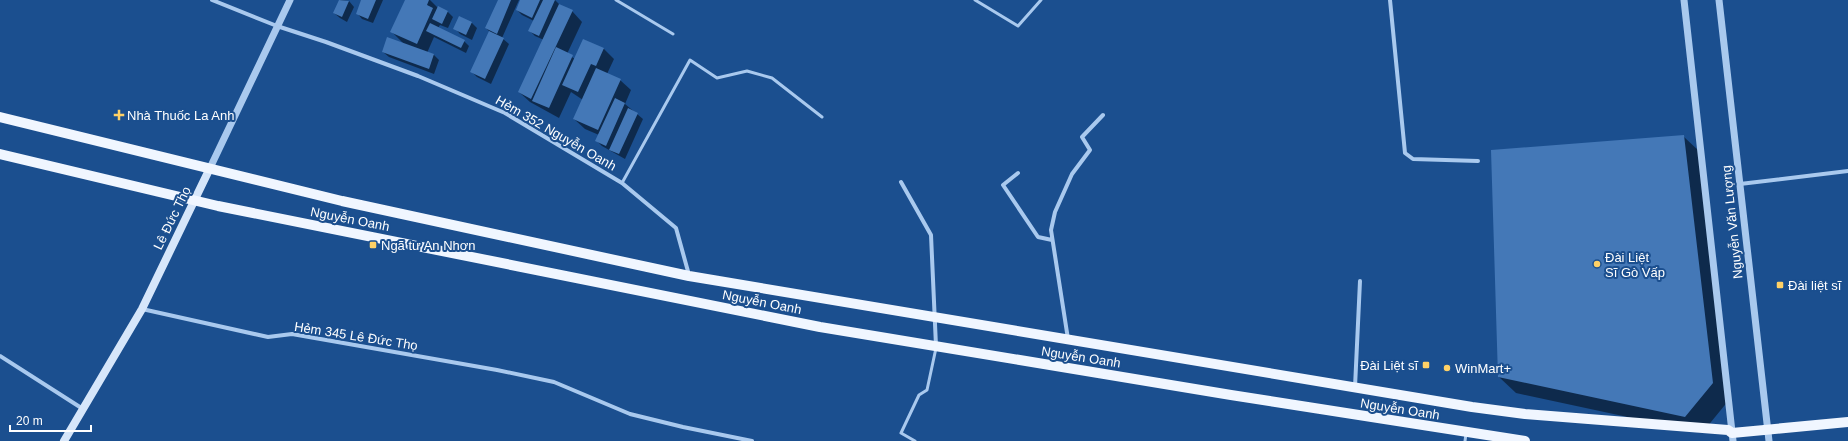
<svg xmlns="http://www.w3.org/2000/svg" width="1848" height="441" font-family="Arial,sans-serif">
<rect width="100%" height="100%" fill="#1b4f8f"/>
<!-- shadow -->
<path fill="#0007" d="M340,0L349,1L354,7L347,22L340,18L334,13Z
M362,0H383L373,23L362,19L357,13Z
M406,0H430L438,8L447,11L453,17L448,28L440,25L438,28L464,41L469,46L466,53L434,37L427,53L434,55L439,60L434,74L389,57L383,52L404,44L392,32Z
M499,0H519L502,38L509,44L491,84L477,77L472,72L490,32L486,28Z
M522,0H555L561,6L572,11L582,22L567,54L575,59L584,40L604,49L614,59L607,74L620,80L631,90L625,104L643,119L625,159L602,146L597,141L599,135L585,129L574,119L583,100L571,92L559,118L530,102L519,92L544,40L535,36L530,31L534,21L522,15L517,10Z
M460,17L472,23L477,28L472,40L460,34L455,28Z
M1683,136L1700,152L1729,400L1702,433L1516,393L1499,377Z"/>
<!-- building -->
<path fill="#4478b7" d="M339,0L349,1L342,17L333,13Z
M361,0H376L368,19L356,14Z
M405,0H429L427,5L433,8L417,44L390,32Z
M498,0H511L497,34L485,28Z
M520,0H540L532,18L516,10Z
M543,0H555L539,36L528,31Z
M559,4L573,10L531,99L518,92Z
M438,6L448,11L442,24L432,19Z
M459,16L472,22L466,35L453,29Z
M430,23L465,40L461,48L426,31Z
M489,31L504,38L485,79L470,72Z
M387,37L434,54L429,69L382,52Z
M583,39L604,48L596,66L591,64L578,92L562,85Z
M556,47L573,55L549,108L532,101Z
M596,68L621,79L598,130L573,119Z
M615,98L625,103L606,146L595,141Z
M628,108L638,113L619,154L609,150Z
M1684,135L1713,383L1685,417L1498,377L1491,150Z"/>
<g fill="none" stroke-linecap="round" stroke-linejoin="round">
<!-- service -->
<path stroke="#a9c9ee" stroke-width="3" d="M616,0L673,34
M975,0L1018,26L1041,0
M622,183L690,60L717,78L747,71L772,78L822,117
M915,441L901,433L919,395L927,390L936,348
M1465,441L1466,434"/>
<!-- minor -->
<path stroke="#a9c9ee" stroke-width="4" d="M212,0L277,26L326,42L418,76L505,113L622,183L676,228L689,275
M1390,0L1405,153L1413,159L1478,161
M1018,173L1003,185L1038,237L1052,240
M901,182L931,235L936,346
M1740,184L1848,171
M142,309L268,337L292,334L497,370L554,382L630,414L683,427L752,441
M1068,339L1051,230L1055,212L1072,174L1090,150L1082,137L1103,115
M0,356L83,409
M1355,387L1360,281"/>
<!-- tertiary -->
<path stroke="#a9c9ee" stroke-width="7" d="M1684,0L1733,441
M1719,0L1769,441
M210,168L290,0"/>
<!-- secondary -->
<path stroke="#d6e6fa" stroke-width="8" d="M64,441L142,309L210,168"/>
<!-- primary -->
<path stroke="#f0f6ff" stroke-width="10" d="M0,117L342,201L689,276L1472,407L1525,414L1728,430L1732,433L1848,422
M0,154L218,206L820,327L1231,395L1525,441"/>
</g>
<!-- markers -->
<g fill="#ffd166" stroke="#1b4f8f" stroke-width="1.5">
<path d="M117 109h4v4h4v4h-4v4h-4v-4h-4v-4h4z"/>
<rect x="369" y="241" width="8" height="8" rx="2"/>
<circle cx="1597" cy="264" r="4"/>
<rect x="1776" y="281" width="8" height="8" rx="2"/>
<rect x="1422" y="361" width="8" height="8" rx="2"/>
<circle cx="1447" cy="368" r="4"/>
</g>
<g text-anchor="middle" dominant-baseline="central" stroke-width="4" stroke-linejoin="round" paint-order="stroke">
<!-- poi labels -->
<g font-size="13" fill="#fff" stroke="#1b4f8f" text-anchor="start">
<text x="127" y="115">Nhà Thuốc La Anh</text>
<text x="381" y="245">Ngã tư An Nhơn</text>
<text x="1605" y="257">Đài Liệt<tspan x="1605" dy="15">Sĩ Gò Vấp</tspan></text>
<text x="1788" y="285">Đài liệt sĩ</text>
<text x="1418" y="365" text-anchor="end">Đài Liệt sĩ</text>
<text x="1455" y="368">WinMart+</text>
</g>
<!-- street labels -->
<g font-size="13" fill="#fff" stroke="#1b4f8f">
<text transform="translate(556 133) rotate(30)">Hẻm 352 Nguyễn Oanh</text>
<text transform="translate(172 218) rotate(-64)">Lê Đức Thọ</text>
<text transform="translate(350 219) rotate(11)">Nguyễn Oanh</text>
<text transform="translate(1732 222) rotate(-96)">Nguyễn Văn Lượng</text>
<text transform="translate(762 302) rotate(11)">Nguyễn Oanh</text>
<text transform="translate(356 336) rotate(9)">Hẻm 345 Lê Đức Thọ</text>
<text transform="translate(1081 357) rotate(9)">Nguyễn Oanh</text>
<text transform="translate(1400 409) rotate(9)">Nguyễn Oanh</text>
</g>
</g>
<!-- scale -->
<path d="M10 425v6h81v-6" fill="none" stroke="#ffffff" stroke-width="2"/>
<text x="16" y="425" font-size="12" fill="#ffffff" stroke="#1b4f8f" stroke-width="3" paint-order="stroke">20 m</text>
</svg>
